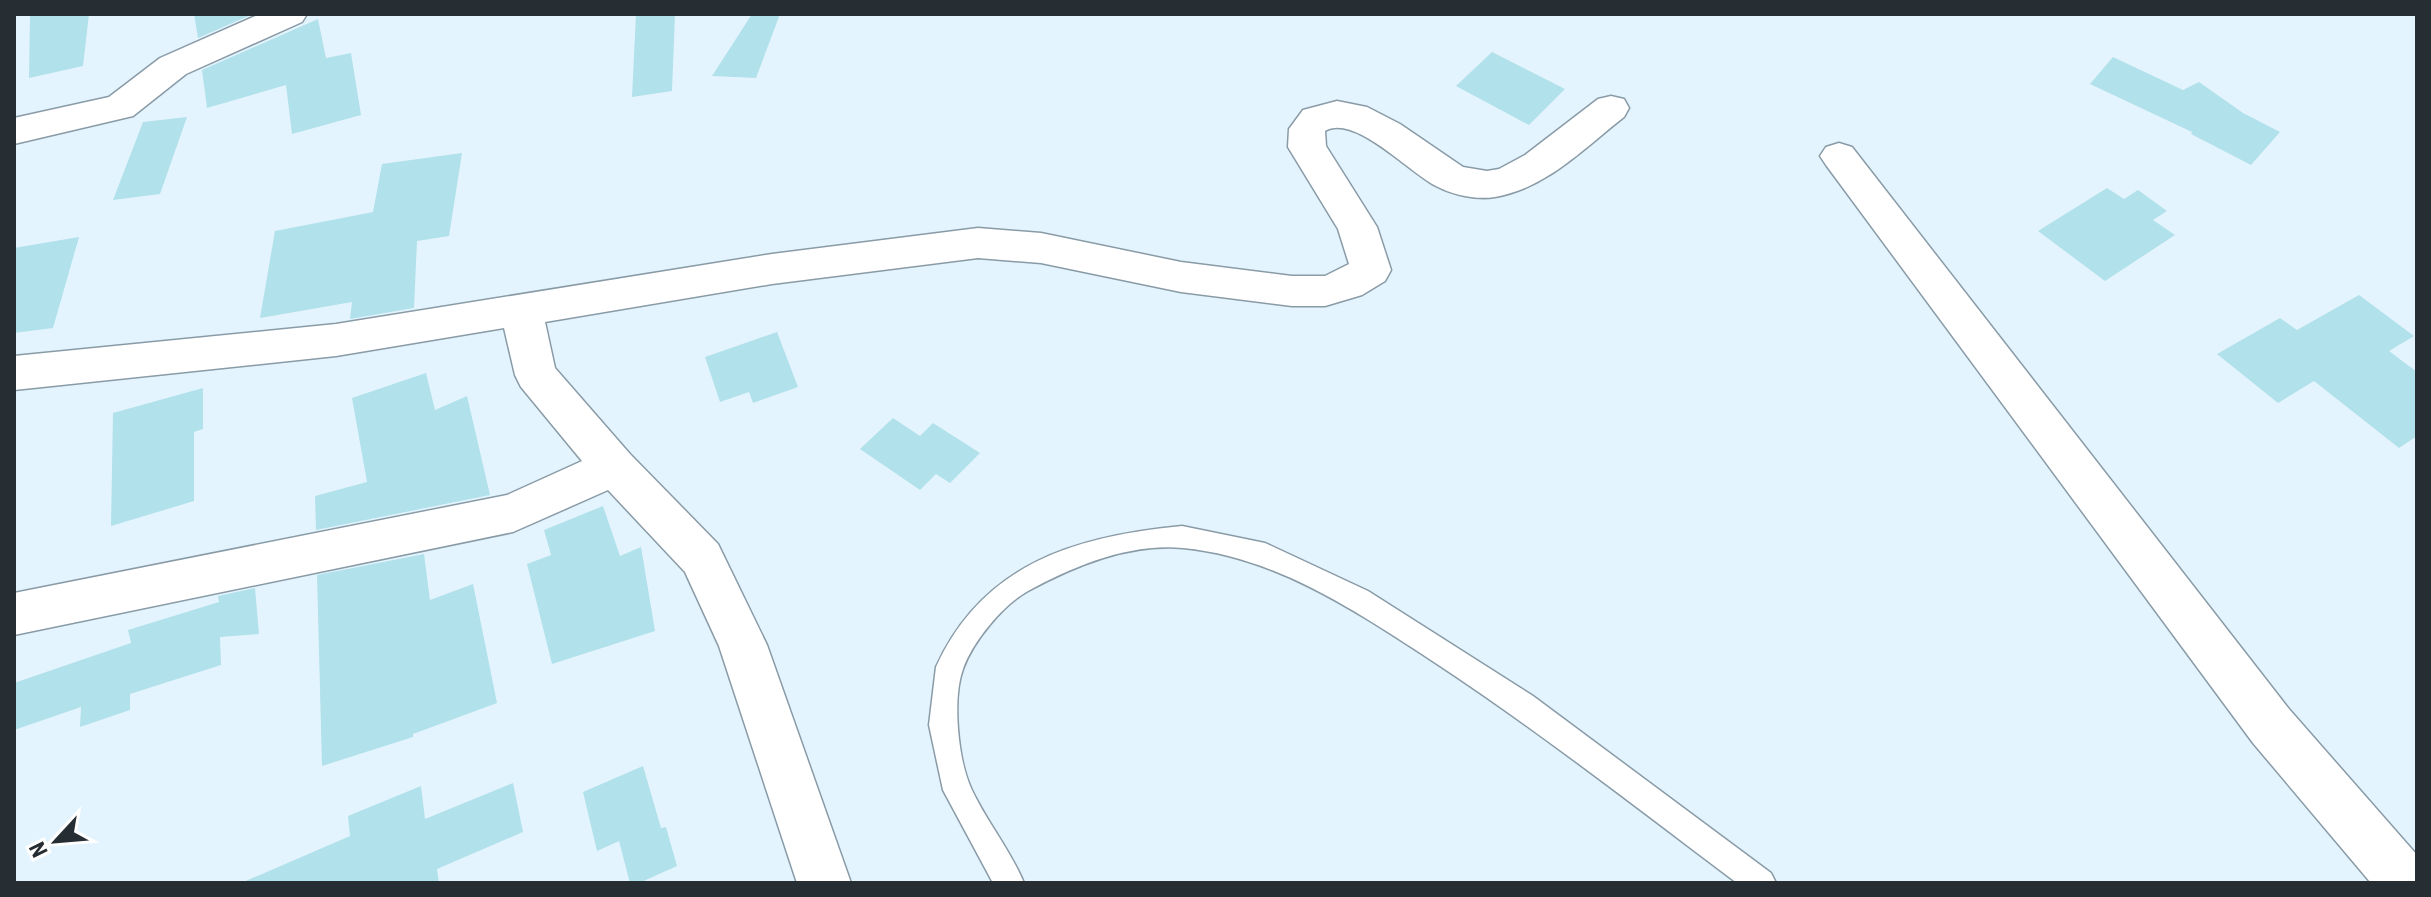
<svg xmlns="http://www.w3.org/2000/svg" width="2431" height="897" font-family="'Roboto Condensed',sans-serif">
<rect width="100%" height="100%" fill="#e4f4fe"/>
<!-- building -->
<path fill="#b1e1ea" d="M30,14H89L83,66L29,78Z
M194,14H253L198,38Z
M636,14H675L672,91L632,97Z
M752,14H780L756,78L712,76Z
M318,19L326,58L351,53L361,115L292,134L286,85L207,108L202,70Z
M1492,52L1565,89L1529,125L1456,86Z
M2113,57L2183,90L2199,82L2243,113L2280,132L2251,165L2191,134L2192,132L2090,84Z
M187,117L160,194L113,200L143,122Z
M462,153L449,236L417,241L414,308L350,319L352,302L260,318L275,231L373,212L382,164Z
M2107,188L2124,199L2138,190L2167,211L2153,220L2175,235L2105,281L2038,231Z
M79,237L53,328L14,333V248Z
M2359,295L2414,336L2389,351L2417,372V436L2399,448L2314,381L2278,403L2217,354L2280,318L2297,330Z
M777,332L798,387L753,403L749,392L720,402L705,357Z
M426,373L435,410L467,396L490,495L316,530L315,496L367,482L352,398Z
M203,388V429L194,432V501L111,526L113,413Z
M893,418L920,436L933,423L980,453L950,483L936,474L920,490L860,449Z
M603,506L620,556L641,547L655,631L552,664L527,564L551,555L544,530Z
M424,554L430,600L473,584L497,703L413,734V737L322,766L317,575Z
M255,588L259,634L220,637L221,665L130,694V710L80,727L81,707L14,730V683L131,643L128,630L219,602L218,596Z
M643,766L661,828L666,827L677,866L639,883H630L619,841L597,851L583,792Z
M513,783L523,832L437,869L439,883H241L350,836L348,816L421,786L425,819Z"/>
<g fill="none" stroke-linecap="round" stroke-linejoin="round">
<defs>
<path id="service" d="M1182,526L1265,543L1368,591L1533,696L1771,873L1776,883H1737C1637,808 1539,731 1434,662C1357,612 1277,557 1183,548C1129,543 1074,566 1028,591C1003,605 973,641 963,669C952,699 958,759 971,788C986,821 1010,849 1024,883H993L943,790L929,725L936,667C983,563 1077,536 1182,526Z"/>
<path id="minor" d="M260,14H307L302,22L186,74L133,116L14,144V118L109,97L160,58Z
M1611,96L1624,99L1629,108L1624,117C1584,148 1547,188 1495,197C1476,200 1453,195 1436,186C1410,173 1354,113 1325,131L1326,146L1377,227L1391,270L1385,281L1362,295L1325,306H1292L1181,292L1041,263L978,258L772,284L545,322L555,368L630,454L718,544L767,645L851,883H797L719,646L685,572L608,490L513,532L14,635V593L507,495L582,461L521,387L515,375L504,328L336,356L14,390V356L336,324L772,254L978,228L1041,233L1181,262L1292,276H1325L1349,264L1338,229L1288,147L1289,129L1303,110L1337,101L1367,107L1400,124L1463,167L1487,171L1499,169L1525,155L1598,99Z
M1839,143L1852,147L2289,709L2417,855V883H2371L2253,743L1826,165L1820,156L1826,147Z"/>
</defs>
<!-- service casing -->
<use href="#service" stroke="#899ba7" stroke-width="3"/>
<!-- minor casing -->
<use href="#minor" stroke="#899ba7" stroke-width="3"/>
<!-- service -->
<use href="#service" fill="#fff" fill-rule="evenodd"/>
<!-- minor -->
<use href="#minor" fill="#fff" fill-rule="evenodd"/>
</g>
<!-- border -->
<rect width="2431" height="897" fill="none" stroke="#272e33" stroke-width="32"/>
<!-- north arrow -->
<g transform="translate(56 841) rotate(244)" stroke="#ffffff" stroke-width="6" paint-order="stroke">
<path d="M0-6L14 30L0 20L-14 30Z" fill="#272e33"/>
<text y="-12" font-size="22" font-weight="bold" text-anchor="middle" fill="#272e33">N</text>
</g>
</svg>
